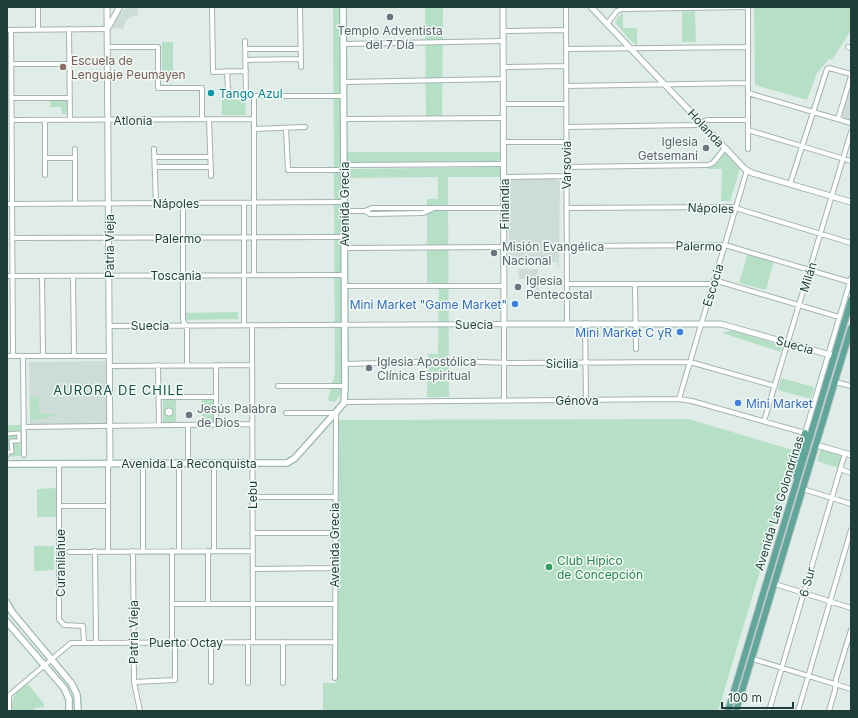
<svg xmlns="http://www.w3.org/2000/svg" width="858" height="718" font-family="Inter,sans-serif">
<rect width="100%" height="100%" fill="#e0ece8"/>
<!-- built -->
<path fill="#cedcd7" d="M128,7H138V15L130,17L126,21L123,29L111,28L113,21L117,15Z
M849,89L851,90V120L841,117Z
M511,179H557L560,181L559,266H557V262H529V266H509V180Z
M518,269H538L539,292H531V279H519Z
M109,361V424L30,426L29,362Z"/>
<!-- green -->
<path fill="#b6e0c6" d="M333,7H339L342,377L340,395L335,402L329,401L328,398L335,374Z
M754,7H851V30L832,60L829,59L817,73L807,100L755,85Z
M425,8H443L442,116H426Z
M695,11L696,42H682V12Z
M621,14H623V28H637V46L629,39L615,22Z
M162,42H173V79H162Z
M68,99L69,114H62L61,107H50V100Z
M222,99H245L246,115H222Z
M721,148L740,169L730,201H721L722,169H708V163Z
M347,152H501L500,158L496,162H352L347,160Z
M501,167V177H448L449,397H427L428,354H438L439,283L427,282V199H438V177L350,178V169Z
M748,253L774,261L766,290L739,283Z
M238,312V319L185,320V313Z
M732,330L782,346L781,352L722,333Z
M781,378L814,387L811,399L778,390Z
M30,397H39V412H42V414H54V416L30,421Z
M163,399H176V423H163Z
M202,399H214L215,400L214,422H202Z
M689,419L796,451L718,711H323V683H337L336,420Z
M7,425H21L20,428H21L20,432L21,443L20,444L21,446H20L21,452L20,453L21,455L20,456L7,457Z
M821,449L842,456L838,468L817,461Z
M57,488L58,517H37V489Z
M34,546H54V570L34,571Z
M28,684L44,704V707L34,708V711H12C12,694 15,694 28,684Z"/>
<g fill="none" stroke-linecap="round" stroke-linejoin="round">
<defs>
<path id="pedestrian" d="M167 412a2 2 0 1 1 4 0a2 2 0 1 1-4 0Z
M7,434L19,433V441H11L12,452H8L7,456"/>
<path id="minor" d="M38,7V30
M212,7L213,72L246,71
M300,7L301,67
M566,7L567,324
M746,7L748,9V149
M607,24L617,11L622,9L744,7
M69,29L70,120
M7,30L108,29
M11,30L13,356
M503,31L566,30
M245,41L246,96H344
M343,44L503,41
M108,47H158V88H202V119
M848,47L851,48
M246,49H300
M566,49L748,47
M246,60L301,59
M11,64H69
M503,67L566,66
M227,71L228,90
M344,82L503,79
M566,86L748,83
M748,93L851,123
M254,96V275
M12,98H70
M503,104H566
M209,119L211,176
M344,119L503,118
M838,119L851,76
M12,120L254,119
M566,127L696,125L707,120H748
M254,129L305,127
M286,129L288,170H344
M748,130L851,161
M503,142H566
M154,149L156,203
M155,157H209
M45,158H75
M344,165L503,164
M155,167H211
M566,167L708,165L713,163L725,148
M45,175V120
M503,177L566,176
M790,184L827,69L829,68L851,74
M75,203V149
M183,203V320L187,329V365
M244,203V325
M7,204L344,202
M566,208L732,207L851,243
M344,211H365L370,214L423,213L432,209
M365,211L372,208H504
M12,238L345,237
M566,246L725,245L850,282
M345,248L504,247
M7,276L345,275
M42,276L43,356
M73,276L74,356
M714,280L839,317
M567,284H713
M635,284L636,349
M345,286H504
M585,323L586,400
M252,325L253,642
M110,326L504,324V400
M7,356H110
M23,356L24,455
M345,364L453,361L509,363L690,362L775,386
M158,365L159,425
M216,365V425
M110,366L252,365
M835,382L851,386
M278,386H345
M159,397H216
M679,399L747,170
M345,402L679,399L692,401L805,433L851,278
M286,413H336L335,678
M764,421L851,132
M188,425V463
M24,427L252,424
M179,463V551
M214,463V551
M59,464V619L64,625L83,626L84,642
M143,464V551
M840,469L851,473
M803,489L851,504
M252,497H334
M60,506H108
M253,533H334
M95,551L96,642
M108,551V468L110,464
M133,551L134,682L140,711
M172,551V642
M208,551V604
M69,552L253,551
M253,569L334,568
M775,584L851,608
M172,604H334
M248,642V683
M283,642V683
M753,659L851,689
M134,682L175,680V642
M211,682V642
M9,695V711
M7,697L71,643L334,642
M769,711L845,453
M798,711L851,530
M829,711L835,690L836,679L851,630"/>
<path id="tertiary" d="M107,7L110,464
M503,7L504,324H721L834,356
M591,7L745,169L752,173L851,202
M109,26L119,8
M816,445L851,455"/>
<path id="secondary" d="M7,464L287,463L295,458L344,403L345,386L343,7
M7,603L12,612L72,684L77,695L78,711
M7,622L64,688L69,699V711"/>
<path id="primary" d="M796,476L805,433
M728,711L851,300
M736,711L851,328"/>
</defs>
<!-- pedestrian casing -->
<use href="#pedestrian" stroke="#a2b4b0" stroke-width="5"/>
<!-- minor casing -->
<use href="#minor" stroke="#a2b4b0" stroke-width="6"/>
<!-- tertiary casing -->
<use href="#tertiary" stroke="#a2b4b0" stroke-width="7"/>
<!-- secondary casing -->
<use href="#secondary" stroke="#9db9b2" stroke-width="8"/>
<!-- primary casing -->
<use href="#primary" stroke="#c0c9c8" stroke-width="8"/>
<!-- pedestrian -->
<use href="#pedestrian" stroke="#fff" stroke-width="3"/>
<!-- minor -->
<use href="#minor" stroke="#fff" stroke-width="4"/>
<!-- tertiary -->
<use href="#tertiary" stroke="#fff" stroke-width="5"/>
<!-- secondary -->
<use href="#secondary" stroke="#fff" stroke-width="5.5"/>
<!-- primary -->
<use href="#primary" stroke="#60a69b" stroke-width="6"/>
</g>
<!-- markers -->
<g fill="#6b7280" stroke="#f1f9f5" stroke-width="1.5">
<circle cx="390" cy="17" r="4"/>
<circle cx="706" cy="148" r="4"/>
<circle cx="494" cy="253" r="4"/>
<circle cx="518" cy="287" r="4"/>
<circle cx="369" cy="368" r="4"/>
<circle cx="189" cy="415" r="4"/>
</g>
<circle fill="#8d6e63" stroke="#f1f9f5" stroke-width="1.5" cx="63" cy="67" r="4"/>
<circle fill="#0f9aa8" stroke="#f1f9f5" stroke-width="1.5" cx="211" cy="93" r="4"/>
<g fill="#3f7fe0" stroke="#f1f9f5" stroke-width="1.5">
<circle cx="515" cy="304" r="4"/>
<circle cx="680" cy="332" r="4"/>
<circle cx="738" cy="403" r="4"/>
</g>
<circle fill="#2e9e5b" stroke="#f1f9f5" stroke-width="1.5" cx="549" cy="567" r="4"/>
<g text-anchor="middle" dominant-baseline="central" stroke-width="3" stroke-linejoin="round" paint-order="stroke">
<!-- worship labels -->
<g font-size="12" fill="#5b616d" stroke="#f1f9f5" text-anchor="start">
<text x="390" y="30" text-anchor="middle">Templo Adventista<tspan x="390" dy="14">del 7 Día</tspan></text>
<text x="698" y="141" text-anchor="end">Iglesia<tspan x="698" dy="14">Getsemaní</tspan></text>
<text x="502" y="246">Misión Evangélica<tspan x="502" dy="14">Nacional</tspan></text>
<text x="526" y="280">Iglesia<tspan x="526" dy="14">Pentecostal</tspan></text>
<text x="377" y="361">Iglesia Apostólica<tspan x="377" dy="14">Clínica Espiritual</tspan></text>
<text x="197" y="408">Jesús Palabra<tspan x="197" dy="14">de Dios</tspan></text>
</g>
<!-- education labels -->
<g font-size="12" fill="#785e54" stroke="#f1f9f5" text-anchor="start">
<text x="71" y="60">Escuela de<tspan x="71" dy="14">Lenguaje Peumayen</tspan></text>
</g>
<!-- culture labels -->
<g font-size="12" fill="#0d838f" stroke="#f1f9f5" text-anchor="start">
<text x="219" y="93">Tango Azul</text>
</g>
<!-- street labels -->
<g font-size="12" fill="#1f3e39" stroke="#f1f9f5">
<text x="133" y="120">Atlonia</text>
<text transform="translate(706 128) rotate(47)">Holanda</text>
<text transform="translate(566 165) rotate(-90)">Varsovia</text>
<text x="176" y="203">Nápoles</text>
<text transform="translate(344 204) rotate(-90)">Avenida Grecia</text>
<text transform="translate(504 204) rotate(-90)">Finlandia</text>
<text transform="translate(711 208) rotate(2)">Nápoles</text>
<text x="178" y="238">Palermo</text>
<text transform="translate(109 246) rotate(-90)">Patria Vieja</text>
<text transform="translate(699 246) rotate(1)">Palermo</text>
<text x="176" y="275">Toscania</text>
<text transform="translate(808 277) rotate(-73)">Milán</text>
<text transform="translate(713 285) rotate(-73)">Escocia</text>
<text x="474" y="324">Suecia</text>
<text x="150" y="325">Suecia</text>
<text transform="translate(795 345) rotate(16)">Suecia</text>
<text x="562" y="363">Sicilia</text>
<text x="577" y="400">Génova</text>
<text x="189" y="463">Avenida La Reconquista</text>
<text transform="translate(252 495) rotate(-90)">Lebu</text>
<text transform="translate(779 503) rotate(-73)">Avenida Las Golondrinas</text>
<text transform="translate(334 545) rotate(-90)">Avenida Grecia</text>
<text transform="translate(60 563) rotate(-90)">Curanilahue</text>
<text transform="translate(807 582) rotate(-74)">6 Sur</text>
<text transform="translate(133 632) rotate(-90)">Patria Vieja</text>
<text x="186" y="642">Puerto Octay</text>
</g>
<!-- shop labels -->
<g font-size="12" fill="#366cbe" stroke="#f1f9f5" text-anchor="end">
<text x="507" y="304">Mini Market "Game Market"</text>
<text x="672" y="332">Mini Market C yR</text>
<text x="746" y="403" text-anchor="start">Mini Market</text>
</g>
<!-- leisure labels -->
<g font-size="12" fill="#27864d" stroke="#f1f9f5" text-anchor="start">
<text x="557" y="560">Club Hípico<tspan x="557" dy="14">de Concepción</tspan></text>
</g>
<!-- neighbourhood labels -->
<g font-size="13" letter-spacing="1" fill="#19524a" stroke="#f1f9f5">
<text x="119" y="390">AURORA DE CHILE</text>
</g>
</g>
<!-- border -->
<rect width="858" height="718" fill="none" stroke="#1f3e39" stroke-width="16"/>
<!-- scale -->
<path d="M722 702v6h71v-6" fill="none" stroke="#1f3e39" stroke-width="2"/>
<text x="728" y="702" font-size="12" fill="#1f3e39" stroke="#f1f9f5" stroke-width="3" paint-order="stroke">100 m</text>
</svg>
